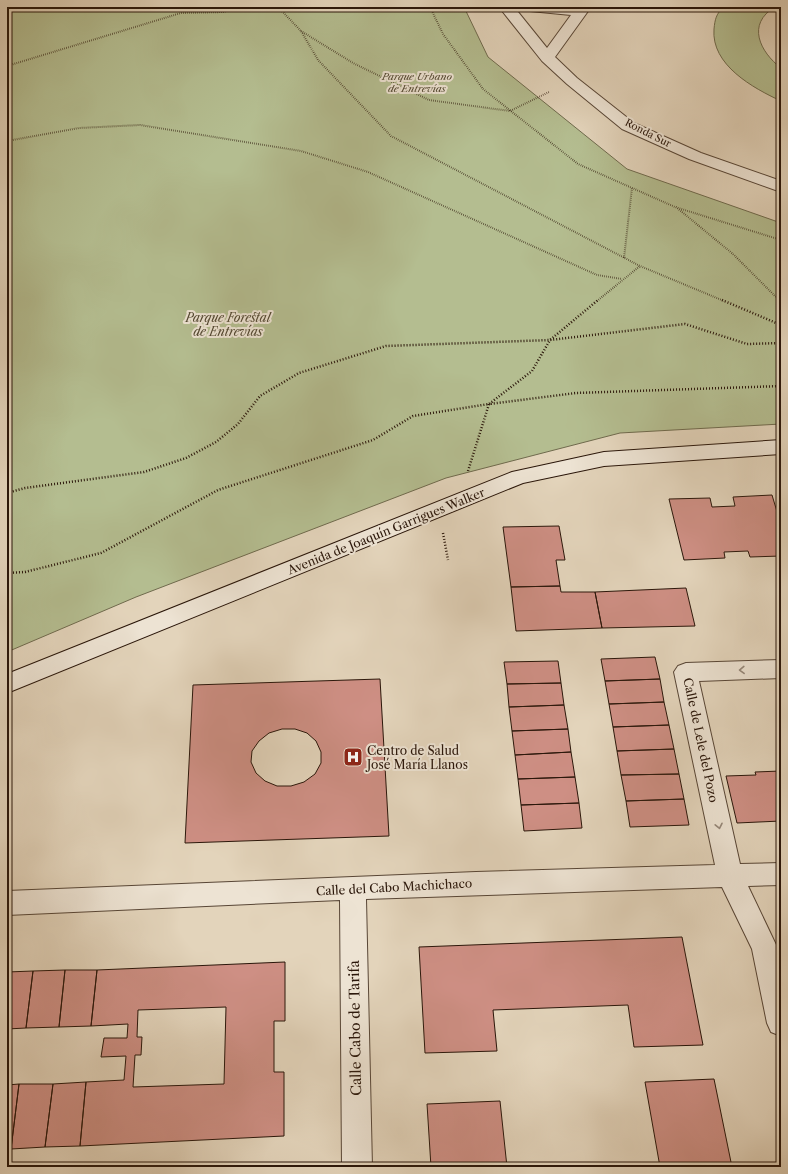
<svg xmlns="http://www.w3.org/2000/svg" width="788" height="1174" font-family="'Libre Caslon Text',serif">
<rect width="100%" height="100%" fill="#e3d4bb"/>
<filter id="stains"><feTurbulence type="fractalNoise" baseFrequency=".005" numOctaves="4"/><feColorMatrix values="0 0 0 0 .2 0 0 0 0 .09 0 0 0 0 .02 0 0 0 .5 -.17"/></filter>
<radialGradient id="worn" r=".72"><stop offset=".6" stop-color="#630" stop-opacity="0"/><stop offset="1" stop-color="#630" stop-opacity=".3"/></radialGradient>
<!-- green -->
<path fill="#b4bd90" stroke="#6f6a4d" d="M7,7H464L488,57L627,169L781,223V424L620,433L446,478L136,597L7,652Z
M723,7H775C746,24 760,52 781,68V101C753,88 711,65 714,29C715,19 716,15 723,7Z"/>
<!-- building -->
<path fill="#ce8f84" stroke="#2a160a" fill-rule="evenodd" d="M772,495L781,525V556L750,557L748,551L724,552L725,558L684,560L669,499L710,498L712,507L735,506L733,497Z
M559,526L565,560H556L560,586L511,587L503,527Z
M560,586L561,592H595L602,628L516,631L511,587Z
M686,588L695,626L602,628L595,592Z
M655,657L660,679L605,681L601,659Z
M558,661L561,683L507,684L504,662Z
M380,679L389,836L185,843L193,685ZM282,729H295L307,733L316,741L321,752V763L315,774L304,782L291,786H277L265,781L256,773L251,762L252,751L259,741L269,733Z
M660,679L664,702L609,704L605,681Z
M561,683L564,705L509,707L507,684Z
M664,702L669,725L613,727L609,704Z
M564,705L568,729L512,731L509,707Z
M669,725L674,749L617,751L613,727Z
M568,729L571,752L515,755L512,731Z
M674,749L679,774L621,775L617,751Z
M571,752L575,777L518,779L515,755Z
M781,771V821L737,823L726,776L756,775L755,772Z
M679,774L684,799L626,801L621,775Z
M575,777L579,803L521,805L518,779Z
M684,799L689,825L630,827L626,801Z
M579,803L582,828L524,831L521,805Z
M682,937L703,1045L634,1047L628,1005L493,1010L497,1051L425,1053L419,947Z
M285,962V1021H274V1072H284V1136L80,1146L86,1082L124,1080L126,1056L101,1057L104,1038H127L128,1024L91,1026L97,970ZM226,1007L224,1084L133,1087L135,1055H141L142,1037H137L138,1010Z
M65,970H97L91,1026L59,1027Z
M65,970L59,1027L26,1028L33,971Z
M33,971L26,1028L7,1029V972Z
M714,1079L732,1167H660L645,1082Z
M86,1082L80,1146L45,1147L53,1084Z
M19,1084H53L45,1147L11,1149Z
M19,1084L11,1149H7V1085Z
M500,1101L507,1167H431L427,1104Z"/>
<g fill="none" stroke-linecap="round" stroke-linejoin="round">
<defs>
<path id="street" d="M499,7H514L547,48L571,15L530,11L525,10L523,7H591L555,57L577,78L634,123L701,153L781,181V192L689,159L622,129L567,84L542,61Z
M781,660V678L699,681L740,864L781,863V885L748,886L778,949L781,961V1036L771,1032L767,1023L752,949L722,887L366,899L372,1167H342L340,900L7,915V891L476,872L715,865L674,672L678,666L686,663Z"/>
<path id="secondary" d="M781,440V454L604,466L523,483L7,693V674L512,472L604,452Z"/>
</defs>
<!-- street casing -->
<use href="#street" stroke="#584636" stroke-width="2"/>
<!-- secondary casing -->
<use href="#secondary" stroke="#2a160a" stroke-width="2"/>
<!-- path-far1 -->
<path stroke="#2a160a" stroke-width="2" stroke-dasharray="0.5 1.5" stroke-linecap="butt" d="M278,7L301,31L318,60L391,136L640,266L724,301
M430,7L443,34L483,89L578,164L675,207L781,240
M301,31L353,63L429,100L510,111L549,92
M7,66L181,13L224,12L234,7
M7,141L79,128L140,125L301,151L368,172L597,275L622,279
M676,207L733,254L780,301
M624,258L632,188
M597,301L640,266"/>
<!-- path -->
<path stroke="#2a160a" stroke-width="2.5" stroke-dasharray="1 2" stroke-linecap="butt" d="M722,300L781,325
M779,300L781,302
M468,471L489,404L576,393L781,386
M7,493L25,488L144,472L186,458L216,442L238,424L260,396L299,373L386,346L550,340L598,300
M443,533L448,560
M7,573L25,572L101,553L218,490L373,440L413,416L489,404L532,371L550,340L685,324L747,344L781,343"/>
<!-- street -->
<use href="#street" fill="#ede3d3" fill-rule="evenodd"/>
<!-- secondary -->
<use href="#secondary" fill="#ede3d3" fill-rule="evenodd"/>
</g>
<!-- one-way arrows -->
<defs><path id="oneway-chevron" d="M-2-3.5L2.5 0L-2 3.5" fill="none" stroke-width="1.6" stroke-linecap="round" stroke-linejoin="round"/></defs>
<g stroke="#958779">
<use href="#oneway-chevron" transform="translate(742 670) rotate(178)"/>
<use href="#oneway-chevron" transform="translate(719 826) rotate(78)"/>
</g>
<!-- icons -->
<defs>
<symbol id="hospital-square" viewBox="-11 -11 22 22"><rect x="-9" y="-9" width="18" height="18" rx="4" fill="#8f2418" stroke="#ede3d3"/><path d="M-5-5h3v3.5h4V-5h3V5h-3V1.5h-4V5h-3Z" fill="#fff"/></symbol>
</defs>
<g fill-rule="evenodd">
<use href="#hospital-square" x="342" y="746" width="22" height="22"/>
</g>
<g text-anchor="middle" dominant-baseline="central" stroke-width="4" stroke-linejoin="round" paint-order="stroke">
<!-- far-park labels -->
<g font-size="10" font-style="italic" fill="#534832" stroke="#ede3d3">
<text x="417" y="76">Parque Urbano<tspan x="417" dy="12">de Entrevías</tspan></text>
</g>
<!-- far-street labels -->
<g font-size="10" fill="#2a160a" stroke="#ede3d3">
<text transform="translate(648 133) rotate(27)">Ronda Sur</text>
</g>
<!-- park labels -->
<g font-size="12" font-style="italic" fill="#534832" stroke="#ede3d3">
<text x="228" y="317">Parque Forestal<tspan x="228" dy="14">de Entrevías</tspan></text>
</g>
<!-- street labels -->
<g font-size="12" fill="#2a160a" stroke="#ede3d3">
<text transform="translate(386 531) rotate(-22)">Avenida de Joaquín Garrigues Walker</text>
<text transform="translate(701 740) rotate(78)">Calle de Lele del Pozo</text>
<text transform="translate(394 887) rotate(-3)">Calle del Cabo Machichaco</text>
</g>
<!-- poi labels -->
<g font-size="12" fill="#2a160a" stroke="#ede3d3" text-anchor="start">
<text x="367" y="750">Centro de Salud<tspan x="367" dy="14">José María Llanos</tspan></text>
</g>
<!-- near-street labels -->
<g font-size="14" fill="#2a160a" stroke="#ede3d3">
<text transform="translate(355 1028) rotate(-91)">Calle Cabo de Tarifa</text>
</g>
</g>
<!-- margin -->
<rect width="788" height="1174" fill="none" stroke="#e3d4bb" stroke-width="24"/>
<rect x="8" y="8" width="772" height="1158" fill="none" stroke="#2a160a" stroke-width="2"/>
<rect x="12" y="12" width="764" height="1150" fill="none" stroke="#2a160a"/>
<rect width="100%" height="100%" filter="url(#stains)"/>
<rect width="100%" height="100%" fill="url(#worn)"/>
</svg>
